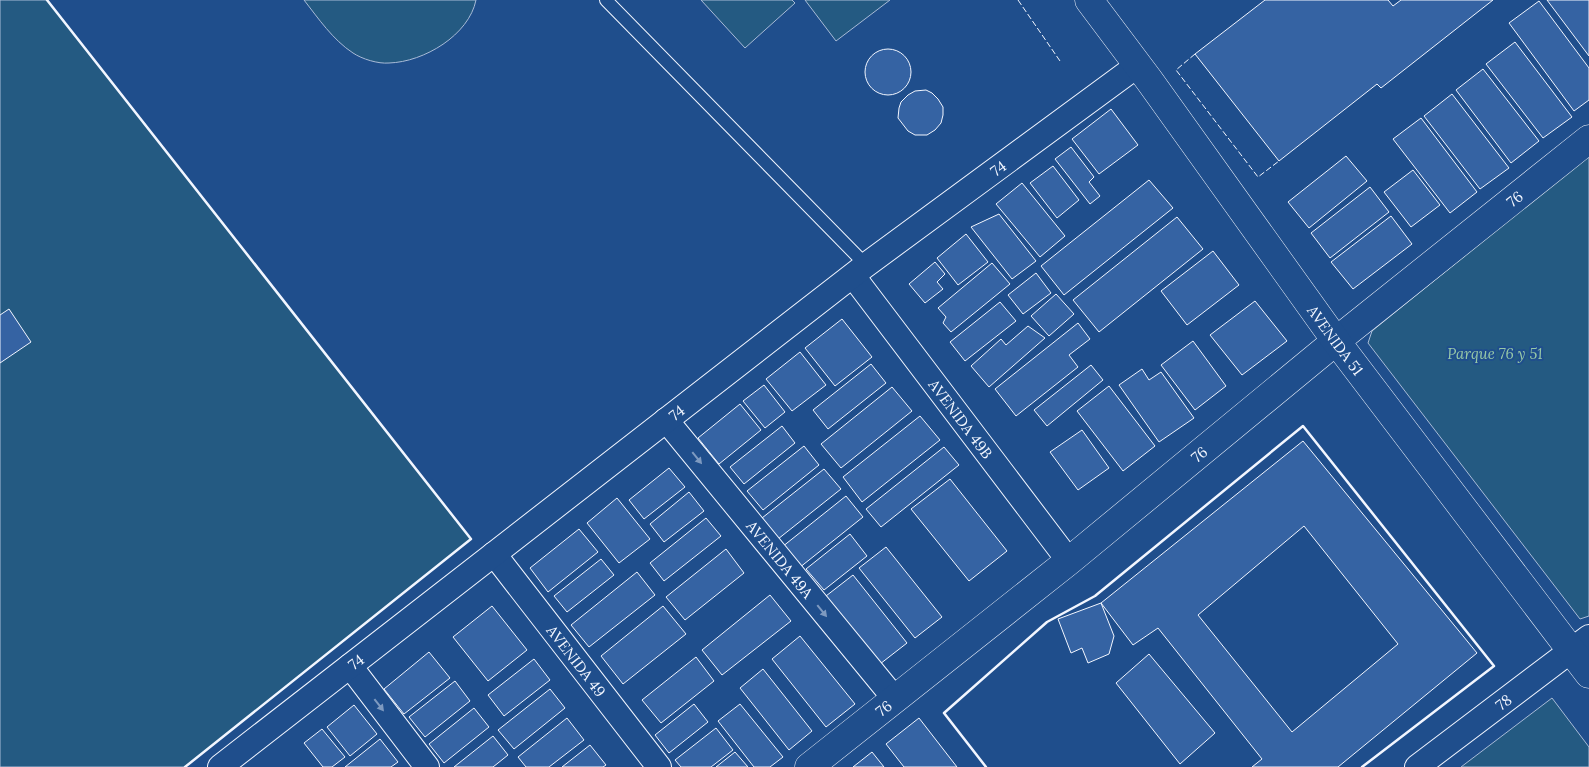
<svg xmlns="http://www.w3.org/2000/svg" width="1589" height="767" font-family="Lora,serif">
<rect width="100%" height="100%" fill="#1f4e8c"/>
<!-- green -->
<path fill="#245a82" stroke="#a8bbd7" d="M0,0H47L471,539L185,767H0Z
M304,0H476C469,35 424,62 389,63C378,64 362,59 353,53C333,40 318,18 304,0Z
M701,0H792L795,3L745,48Z
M805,0H890L836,41Z
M1589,155V616L1580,619L1368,343L1372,331Z
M1552,698L1589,747V767H1461Z"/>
<!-- building -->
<path fill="#3563a3" stroke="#f2f6ff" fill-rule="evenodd" d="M1265,0H1388L1393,6L1401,0H1493L1381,88L1377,84L1279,161L1195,54Z
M1547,0H1589V56Z
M1539,1L1589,68V100L1574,111L1509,23Z
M1515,42L1572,117L1543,138L1486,64Z
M865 72a23 23 0 1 1 46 0a23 23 0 1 1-46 0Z
M1483,69L1539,141L1511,163L1456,90Z
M926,90L932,93L938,99L943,107V115L941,123L935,130L927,135H915L908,131L898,118L899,108L901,102L908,95L915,91Z
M1452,94L1509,168L1480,189L1424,116Z
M1111,109L1138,145L1099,174L1072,139Z
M1421,118L1477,192L1450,213L1393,139Z
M1071,147L1094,177L1089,182L1100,196L1090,204L1055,159Z
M1346,156L1367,181L1309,228L1288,202Z
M1053,166L1079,200L1057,218L1030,183Z
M1413,170L1440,205L1411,227L1384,192Z
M1149,180L1173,208L1064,295L1041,266Z
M1022,183L1065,236L1040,257L996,204Z
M1370,187L1389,212L1330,258L1311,233Z
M999,214L1036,261L1012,279L971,227Z
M1391,216L1412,244L1353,289L1331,262Z
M1177,217L1203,249L1099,332L1073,300Z
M966,234L988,262L958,285L937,258Z
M1213,251L1239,285L1187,325L1161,291Z
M935,262L945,274L937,282L943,289L925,303L909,284Z
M992,263L1010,284L951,332L943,323L946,317L938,308Z
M1036,273L1051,293L1023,314L1008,295Z
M1056,294L1074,314L1049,336L1031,316Z
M1255,301L1287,341L1242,375L1210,335Z
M1000,302L1016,321L965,361L950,342Z
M9,309L31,342L0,363V315Z
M842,319L872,357L835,386L805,348Z
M1078,323L1090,339L1069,355L1078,367L1016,416L995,389Z
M1028,326L1045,338L989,387L971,366L1001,339L1006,345Z
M1193,341L1226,386L1195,410L1161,365Z
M800,352L826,385L792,411L766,379Z
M871,364L886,383L828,429L813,410Z
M1091,365L1103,380L1047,426L1034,410Z
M1142,369L1149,380L1161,372L1194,418L1159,442L1119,385Z
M764,385L785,412L765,428L743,401Z
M1109,386L1155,446L1123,471L1077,411Z
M892,387L912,411L841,468L821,444Z
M740,404L761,430L719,464L698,438Z
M920,416L940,440L862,502L843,477Z
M782,426L795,443L744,484L730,467Z
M1082,430L1109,468L1078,490L1050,452Z
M1303,441L1477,653L1338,767H1252L1262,759L1158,628L1133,645L1101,603ZM1304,526L1398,644L1292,732L1198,615Z
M804,446L819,465L763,510L747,491Z
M944,447L959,465L881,527L866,509Z
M669,468L685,487L644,519L629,500Z
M824,469L841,489L778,539L762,518Z
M950,479L1007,551L969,581L911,509Z
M689,492L704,511L664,542L650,524Z
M846,496L863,517L799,568L782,547Z
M617,498L650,539L619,563L587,523Z
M706,518L721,536L664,581L650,563Z
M579,529L598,552L548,592L530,568Z
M850,534L867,556L824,590L806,569Z
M886,547L942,617L915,638L859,568Z
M726,549L744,573L685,620L666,597Z
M601,559L614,575L567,612L554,596Z
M637,572L655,595L589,647L571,625Z
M853,575L907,643L880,664L826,596Z
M770,595L791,621L722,675L702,650Z
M1101,603L1114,636L1109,654L1088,663L1082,648L1071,653L1058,619Z
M492,606L527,650L488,681L453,637Z
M663,606L686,634L623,684L601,656Z
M800,636L855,704L826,727L772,659Z
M429,652L450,678L404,714L384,689Z
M1149,654L1215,733L1180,764L1116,683Z
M696,657L714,681L661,723L642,700Z
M534,659L550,680L504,716L488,695Z
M763,669L812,731L789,750L740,688Z
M455,681L470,701L425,737L409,717Z
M550,689L565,708L514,749L498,730Z
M694,704L708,722L669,753L655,735Z
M740,704L783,757L770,767H754L718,721Z
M354,705L377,734L350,756L327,727Z
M474,708L489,727L444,763L429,744Z
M567,718L584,740L549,767H526L518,757Z
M919,718L957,767H904L886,744Z
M716,728L733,750L711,767H681L675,760Z
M322,729L345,757L332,767H323L304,743Z
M493,736L508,755L493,767H454Z
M380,739L398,762L391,767H345Z
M590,745L606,765L603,767H562Z
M735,752L748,767H716Z
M872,752L884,767H853Z"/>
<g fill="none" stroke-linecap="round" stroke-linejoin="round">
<defs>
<path id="service" d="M606,0L866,265"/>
<g id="minor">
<path id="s1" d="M853,276L1069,561"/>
<path id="s2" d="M666,420L895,699"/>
<path id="s3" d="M494,554L659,767"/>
<path d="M350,666L427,767"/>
<path id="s4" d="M220,767L866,265L1138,65"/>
<path id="s5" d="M1417,767L1589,637"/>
</g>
<g id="tertiary">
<path id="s6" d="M809,767L1069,561L1336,341L1589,139"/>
</g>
<g id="primary">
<path id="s7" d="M1089,0L1149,80L1336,341L1589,674"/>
</g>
</defs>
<!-- service casing -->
<use href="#service" stroke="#f2f6ff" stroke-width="14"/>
<!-- minor casing -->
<use href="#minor" stroke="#f2f6ff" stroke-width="26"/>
<!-- tertiary casing -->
<use href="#tertiary" stroke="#f2f6ff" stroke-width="29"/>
<!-- primary casing -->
<use href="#primary" stroke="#f2f6ff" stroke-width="29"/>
<!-- service -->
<use href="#service" stroke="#1f4e8c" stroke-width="12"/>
<!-- minor -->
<use href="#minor" stroke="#1f4e8c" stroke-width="24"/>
<!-- tertiary -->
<use href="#tertiary" stroke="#1f4e8c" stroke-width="28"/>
<!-- primary -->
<use href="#primary" stroke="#1f4e8c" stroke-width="28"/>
<!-- fence -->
<path stroke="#f2f6ff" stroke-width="1" stroke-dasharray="6 2.5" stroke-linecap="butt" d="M1018,0L1060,61
M1195,54L1176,70L1258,177L1279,161"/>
<!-- wall -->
<path stroke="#f2f6ff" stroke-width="2.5" d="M47,0L471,539L185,767
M986,767L944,713L1047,622L1095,596L1303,426L1494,666L1362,767"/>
</g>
<!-- one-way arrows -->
<defs><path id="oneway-solid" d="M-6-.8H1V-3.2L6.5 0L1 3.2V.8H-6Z" transform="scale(1.25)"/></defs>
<g fill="#7e9ac0">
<use href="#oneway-solid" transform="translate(697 458) rotate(51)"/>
<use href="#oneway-solid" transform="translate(822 611) rotate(51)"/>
<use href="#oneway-solid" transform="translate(379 705) rotate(52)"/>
</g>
<g text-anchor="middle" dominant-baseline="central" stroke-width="4" stroke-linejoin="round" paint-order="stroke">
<!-- street labels -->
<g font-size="15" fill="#f2f6ff" stroke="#1f4e8c">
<text stroke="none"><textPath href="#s4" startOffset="982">74</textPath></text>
<text stroke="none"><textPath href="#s6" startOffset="906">76</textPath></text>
<text stroke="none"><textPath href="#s7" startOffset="420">AVENIDA 51</textPath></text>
<text stroke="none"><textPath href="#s4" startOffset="578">74</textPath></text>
<text stroke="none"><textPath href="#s1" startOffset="179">AVENIDA 49B</textPath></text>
<text stroke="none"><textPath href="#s6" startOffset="500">76</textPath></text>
<text stroke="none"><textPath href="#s2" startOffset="180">AVENIDA 49A</textPath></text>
<text stroke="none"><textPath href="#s3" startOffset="135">AVENIDA 49</textPath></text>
<text stroke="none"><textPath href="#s4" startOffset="172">74</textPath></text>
<text stroke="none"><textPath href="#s5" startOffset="108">78</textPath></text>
<text stroke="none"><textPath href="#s6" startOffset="95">76</textPath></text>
</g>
<!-- park labels -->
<g font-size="15" font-style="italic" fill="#97c8a6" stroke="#1f4e8c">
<text x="1495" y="353">Parque 76 y 51</text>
</g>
</g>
</svg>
